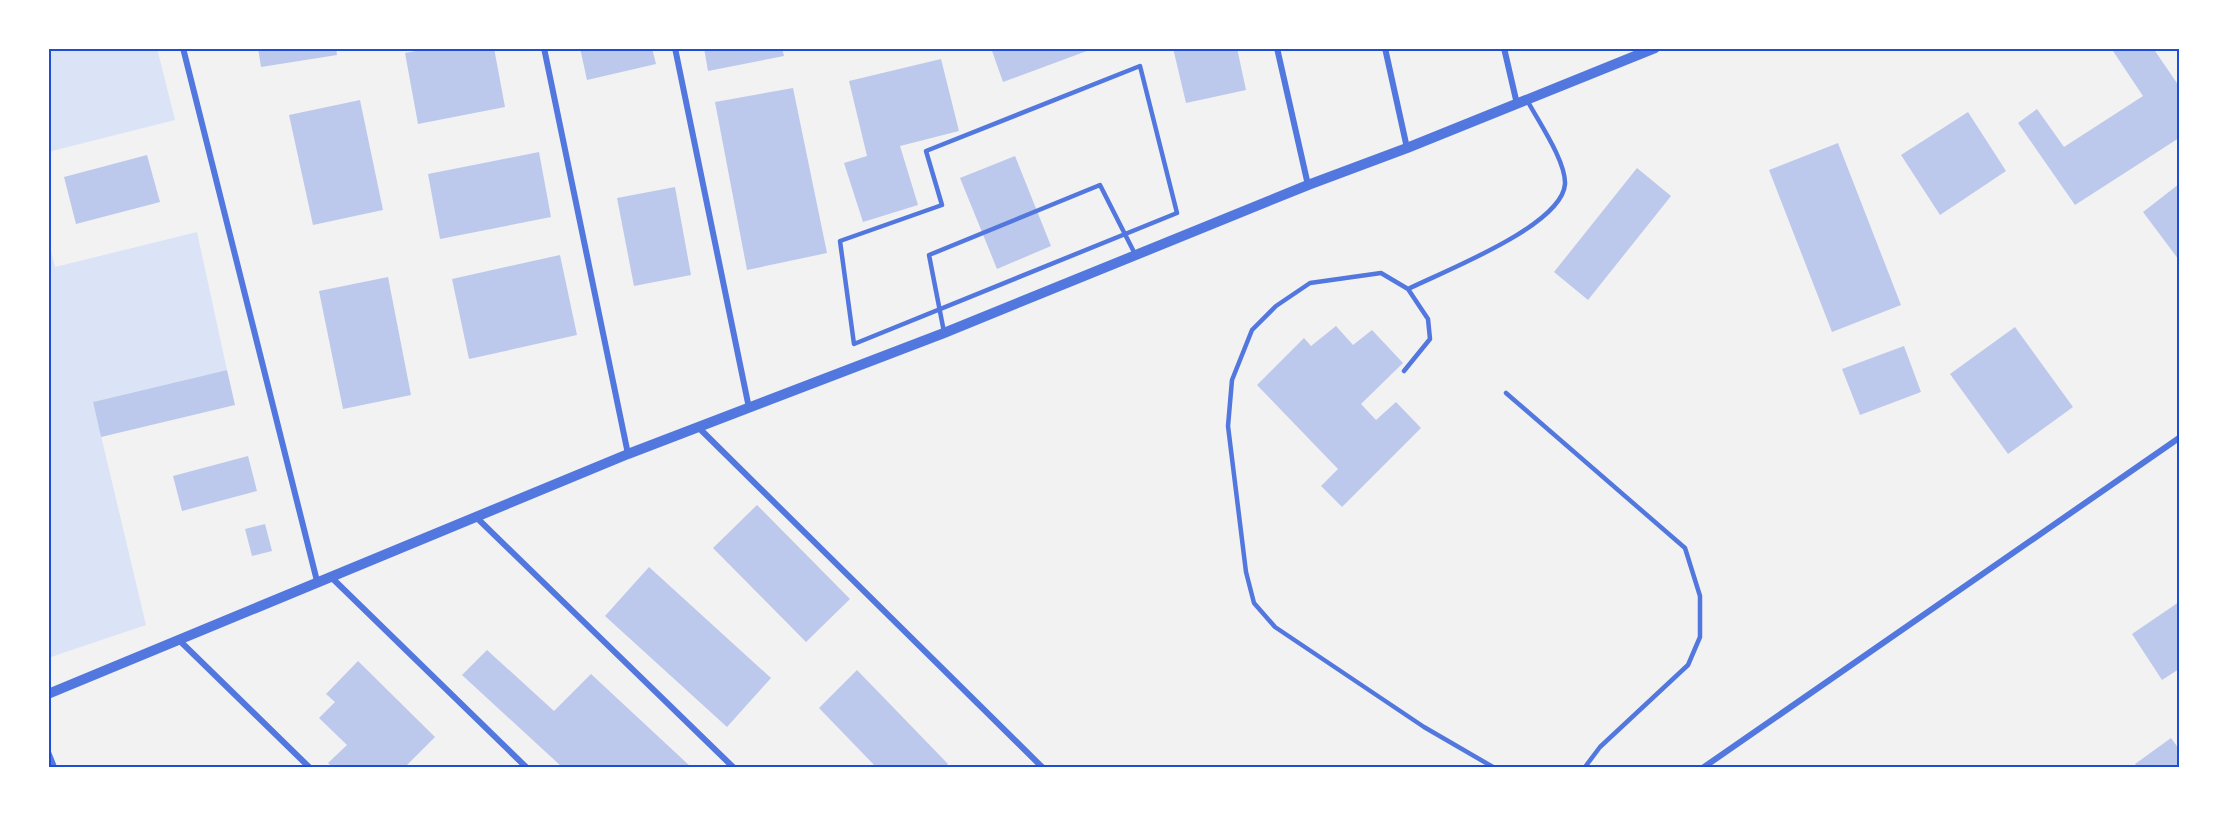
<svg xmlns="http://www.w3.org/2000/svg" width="2227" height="815" font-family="Cabin,sans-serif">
<rect width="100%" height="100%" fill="#f2f2f2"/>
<!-- green -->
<path fill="#dbe4f7" d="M48,48H157L175,120L48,152Z
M197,232L227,370L93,402L146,625L48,658V239L55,267Z"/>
<!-- building -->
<path fill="#bdc9ec" d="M258,48H336L337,55L261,67Z
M432,48H494L505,107L418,124L405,53Z
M580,48H652L656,64L587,80Z
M704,48H782L784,56L708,71Z
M991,48H1095L1003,82Z
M1173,48H1237L1246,90L1186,103Z
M2111,48H2153L2179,86V138L2075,205L2018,123L2037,109L2064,147L2143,96Z
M941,59L959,131L900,146L918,205L863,222L844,163L867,156L849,81Z
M793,88L827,253L747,270L715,102Z
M360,100L383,210L313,225L289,115Z
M1968,112L2006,171L1940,215L1901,155Z
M1838,143L1901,305L1832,332L1769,170Z
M539,152L551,217L440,239L428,174Z
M147,155L160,202L76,224L64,177Z
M1015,156L1051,246L997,269L960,178Z
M1637,168L1671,196L1588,300L1554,272Z
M2179,184V260L2143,212Z
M675,187L691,275L634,286L617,198Z
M560,255L577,335L469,359L452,279Z
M388,277L411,395L343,409L319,291Z
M1336,326L1353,345L1372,330L1403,363L1361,404L1376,420L1396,402L1421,428L1342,507L1321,486L1338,469L1257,385L1304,338L1311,346Z
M2015,327L2073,407L2008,454L1950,374Z
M1904,346L1921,392L1860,415L1842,369Z
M227,370L235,405L101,437L93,402Z
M248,456L257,491L182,511L173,476Z
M757,505L850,599L806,642L713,548Z
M265,524L272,551L252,556L245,529Z
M649,567L771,678L727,727L605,616Z
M2179,602V669L2162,680L2132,634Z
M487,650L554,711L591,674L691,767H562L462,675Z
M358,661L435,737L405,767H332L328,763L347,745L319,718L335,702L326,694Z
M857,670L948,764L945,767H876L819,708Z
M2171,738L2179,749V767H2137L2135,764Z"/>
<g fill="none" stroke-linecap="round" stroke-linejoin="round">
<!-- service -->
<path stroke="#5277de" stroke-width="4.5" d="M1140,66L1177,213L854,344L840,241L942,205L926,151Z
M1408,289C1444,271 1562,226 1565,184C1566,161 1538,121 1527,100
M944,332L929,255L1100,185L1135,254
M1404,371L1430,339L1428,319L1408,289L1381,273L1310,283L1276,306L1252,330L1232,380L1228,426L1246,572L1254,603L1275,627L1424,727L1493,767
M1506,393L1685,548L1700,596V637L1688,665L1600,747L1585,767"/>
<!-- minor -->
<path stroke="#5277de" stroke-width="6" d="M183,48L317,581
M544,48L628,454
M675,48L749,408
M1277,48L1308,185
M1385,48L1407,148
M1504,48L1517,104
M699,428L1042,767
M476,517L733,767
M331,577L526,767
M179,640L309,767
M48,752L54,767
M1704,767L2179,438"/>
<!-- tertiary -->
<path stroke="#5277de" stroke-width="10" d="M48,694L628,454L944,333L1308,185L1407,148L1655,48"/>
</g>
<!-- border -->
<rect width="2227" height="815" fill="none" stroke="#ffffff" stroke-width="99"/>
<rect x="50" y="50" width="2128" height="716" fill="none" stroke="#1d4ed8" stroke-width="2"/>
</svg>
